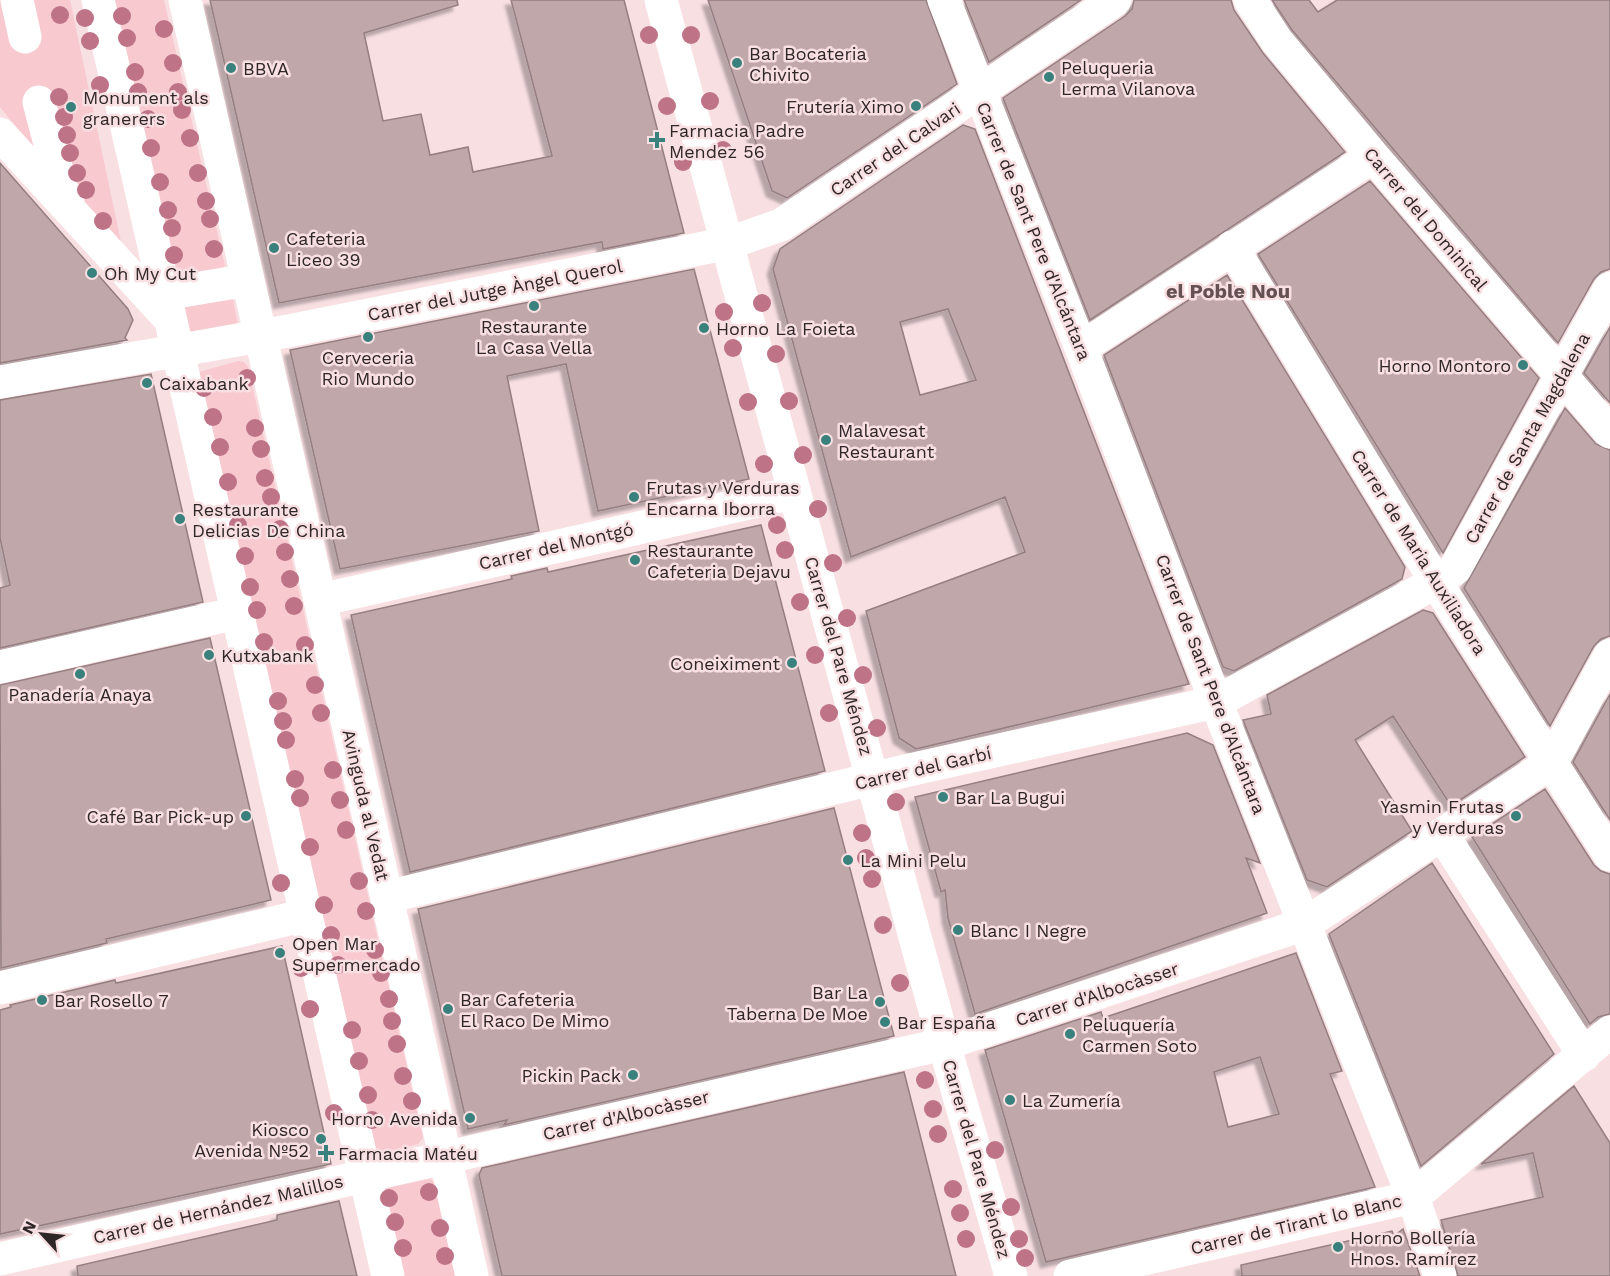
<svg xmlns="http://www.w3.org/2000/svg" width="1610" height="1276" font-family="'Work Sans',sans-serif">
<defs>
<filter id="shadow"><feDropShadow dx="-5.5" dy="5.5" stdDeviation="1.5" flood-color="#0004"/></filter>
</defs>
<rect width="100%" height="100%" fill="#f8dfe2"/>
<!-- green -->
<path fill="#f8c9ce" d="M0,0H70L125,261L0,107Z
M111,0H164L225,266L221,272L176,280Z
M229,297L233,300L238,325L191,338L183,308Z
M238,361L244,362L248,367L423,1138L418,1144L381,1153L376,1152L199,372Z
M431,1179L434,1182L455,1276H402L383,1193L387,1188Z"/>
<!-- building -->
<path fill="#bfa7aa" stroke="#957f81" stroke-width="1.5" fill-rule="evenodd" filter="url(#shadow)" d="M210,0H457L458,5L364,33L383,121L421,114L430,155L468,147L473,172L552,156L511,0H624L684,233L603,249L602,242L279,303Z
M708,0H926L957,84L787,198L772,191Z
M964,0H1081L989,62Z
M1134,0H1231L1234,10L1263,53L1345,152L1090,320L1003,98L1125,16L1132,9Z
M1272,0H1309L1318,12L1337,0H1610V269L1601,272L1594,279L1558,343L1292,30Z
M963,125L975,129L1189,684L916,749L899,738L866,611L1025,552L1005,497L851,557L773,269L780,249ZM948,309L976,380L920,395L900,322Z
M0,163L128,309L133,320L125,338L127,340L0,363Z
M1370,181L1539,378L1443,553L1258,254Z
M694,269L749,479L598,511L566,364L507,376L539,531L340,569L290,350Z
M1227,275L1405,567L1402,579L1234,671L1223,667L1104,355Z
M1610,327V403L1584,373Z
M151,374L203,602L0,648V588L10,585L0,538V400Z
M1565,408L1596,444L1610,450V636L1601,639L1594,646L1550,726L1464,588Z
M761,525L825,771L410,872L351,615L512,579L511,576L547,568L548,572Z
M1423,610L1433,613L1525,757L1451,806L1393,716L1355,740L1412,831L1327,887L1307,880L1243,720L1271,714L1267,695Z
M210,638L271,900L106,939L107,943L1,968L0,685Z
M1610,694V820L1573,762Z
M1187,733L1213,745L1260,863L1246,858L1267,913L975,1014L948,918L945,890L941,892L915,797Z
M1545,789L1594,865L1601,871L1610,874V1014L1598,1017L1590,1024L1472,837Z
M834,808L894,1036L504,1125L507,1120L468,1129L418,909Z
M1432,863L1554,1054L1421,1166L1329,934Z
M282,946L331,1164L0,1234V1010L11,1007L10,1005L115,980L116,983Z
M1296,953L1342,1071L1330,1074L1375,1187L1046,1262L985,1050L1101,1012L1103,1018ZM1260,1057L1279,1114L1228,1127L1214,1072Z
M904,1072L956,1276H502L479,1175L482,1168Z
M1574,1086L1610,1143V1276H1458L1441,1220L1543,1197L1533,1153L1481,1164Z
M339,1201L357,1276H78L77,1266L277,1220V1215Z
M1403,1229L1420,1276H1242L1241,1265L1392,1231L1394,1236Z"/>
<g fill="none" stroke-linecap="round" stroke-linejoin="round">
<!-- minor -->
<path stroke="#fff" stroke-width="33" d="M17,0L25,37
M98,0L388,1276
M185,0L472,1276
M661,0L944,1044L1011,1276
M944,0L1081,348L1216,702L1413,1197L1440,1276
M1250,0L1277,41L1373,156L1610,432
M39,102L62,190L68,199
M0,134L168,317
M1232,247L1436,582L1610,855
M164,294L248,280
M1081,348L1373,156
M0,382L288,331L729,243L781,225L1115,0
M320,600L793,493
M0,667L237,613
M1442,834L1584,1055
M387,897L909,770L1216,702L1436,582L1455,569L1610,288
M0,988L306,915
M0,1259L944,1044L1305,924L1552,762L1610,655
M1070,1276L1413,1197L1610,1032"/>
</g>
<!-- trees -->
<g fill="#be7387">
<circle cx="60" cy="15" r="9"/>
<circle cx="122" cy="16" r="9"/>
<circle cx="85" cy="18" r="9"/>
<circle cx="164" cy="29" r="9"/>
<circle cx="649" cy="35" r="9"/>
<circle cx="691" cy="35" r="9"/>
<circle cx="127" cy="38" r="9"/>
<circle cx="90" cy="41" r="9"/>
<circle cx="173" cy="63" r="9"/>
<circle cx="135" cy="72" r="9"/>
<circle cx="100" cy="85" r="9"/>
<circle cx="138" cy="92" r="9"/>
<circle cx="178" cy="92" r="9"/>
<circle cx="59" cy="97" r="9"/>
<circle cx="710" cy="101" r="9"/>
<circle cx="667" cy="106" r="9"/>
<circle cx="182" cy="110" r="9"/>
<circle cx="64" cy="117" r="9"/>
<circle cx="148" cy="119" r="9"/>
<circle cx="67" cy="135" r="9"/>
<circle cx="190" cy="138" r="9"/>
<circle cx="151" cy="148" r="9"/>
<circle cx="723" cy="150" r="9"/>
<circle cx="70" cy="153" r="9"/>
<circle cx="683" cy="162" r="9"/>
<circle cx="77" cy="173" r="9"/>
<circle cx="198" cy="173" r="9"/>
<circle cx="160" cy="182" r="9"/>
<circle cx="86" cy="190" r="9"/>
<circle cx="206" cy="201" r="9"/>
<circle cx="168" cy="210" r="9"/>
<circle cx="210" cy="219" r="9"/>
<circle cx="103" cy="221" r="9"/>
<circle cx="172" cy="228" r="9"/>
<circle cx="214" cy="249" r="9"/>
<circle cx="174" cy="255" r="9"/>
<circle cx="762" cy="303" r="9"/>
<circle cx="724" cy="312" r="9"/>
<circle cx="733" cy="348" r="9"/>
<circle cx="776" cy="354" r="9"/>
<circle cx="247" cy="378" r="9"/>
<circle cx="204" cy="388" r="9"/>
<circle cx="789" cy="401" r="9"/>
<circle cx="748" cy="402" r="9"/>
<circle cx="213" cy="417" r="9"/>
<circle cx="255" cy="428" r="9"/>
<circle cx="220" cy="447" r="9"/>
<circle cx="261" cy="449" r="9"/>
<circle cx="803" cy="455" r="9"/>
<circle cx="764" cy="464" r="9"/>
<circle cx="265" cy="478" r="9"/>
<circle cx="228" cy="482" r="9"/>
<circle cx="271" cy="497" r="9"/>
<circle cx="818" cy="509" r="9"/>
<circle cx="238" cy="525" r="9"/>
<circle cx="777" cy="525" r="9"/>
<circle cx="280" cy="529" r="9"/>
<circle cx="785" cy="550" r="9"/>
<circle cx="285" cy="552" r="9"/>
<circle cx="245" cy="556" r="9"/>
<circle cx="833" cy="563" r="9"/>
<circle cx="290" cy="579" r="9"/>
<circle cx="250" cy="587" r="9"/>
<circle cx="800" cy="602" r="9"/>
<circle cx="294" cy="606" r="9"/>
<circle cx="257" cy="610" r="9"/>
<circle cx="847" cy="618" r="9"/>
<circle cx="264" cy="642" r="9"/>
<circle cx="305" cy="645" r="9"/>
<circle cx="815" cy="655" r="9"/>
<circle cx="863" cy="675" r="9"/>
<circle cx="315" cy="685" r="9"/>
<circle cx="278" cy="701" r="9"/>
<circle cx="321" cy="713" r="9"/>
<circle cx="829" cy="713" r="9"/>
<circle cx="283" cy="721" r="9"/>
<circle cx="877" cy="728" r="9"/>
<circle cx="286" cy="740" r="9"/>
<circle cx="333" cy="770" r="9"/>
<circle cx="295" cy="779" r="9"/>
<circle cx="300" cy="798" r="9"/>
<circle cx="340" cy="800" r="9"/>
<circle cx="896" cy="802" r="9"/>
<circle cx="346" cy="830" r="9"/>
<circle cx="862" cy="833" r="9"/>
<circle cx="310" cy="847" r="9"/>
<circle cx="866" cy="858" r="9"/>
<circle cx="872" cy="879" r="9"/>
<circle cx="359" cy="881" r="9"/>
<circle cx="281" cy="883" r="9"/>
<circle cx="324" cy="905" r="9"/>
<circle cx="366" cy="911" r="9"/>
<circle cx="883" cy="925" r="9"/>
<circle cx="331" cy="935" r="9"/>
<circle cx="375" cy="950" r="9"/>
<circle cx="338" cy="965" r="9"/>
<circle cx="301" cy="968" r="9"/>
<circle cx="381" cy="973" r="9"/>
<circle cx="900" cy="983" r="9"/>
<circle cx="389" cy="999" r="9"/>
<circle cx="310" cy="1009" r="9"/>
<circle cx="392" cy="1021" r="9"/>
<circle cx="352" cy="1030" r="9"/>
<circle cx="397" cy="1044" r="9"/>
<circle cx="359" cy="1061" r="9"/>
<circle cx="403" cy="1076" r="9"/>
<circle cx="925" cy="1080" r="9"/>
<circle cx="368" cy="1095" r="9"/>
<circle cx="412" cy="1101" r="9"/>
<circle cx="933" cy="1109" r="9"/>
<circle cx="334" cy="1113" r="9"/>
<circle cx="372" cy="1120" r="9"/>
<circle cx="938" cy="1134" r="9"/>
<circle cx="995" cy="1150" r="9"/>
<circle cx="953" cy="1189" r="9"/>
<circle cx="429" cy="1192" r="9"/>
<circle cx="389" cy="1198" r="9"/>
<circle cx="1011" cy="1207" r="9"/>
<circle cx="960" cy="1213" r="9"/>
<circle cx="395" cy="1222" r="9"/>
<circle cx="440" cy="1228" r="9"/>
<circle cx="966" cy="1239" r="9"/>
<circle cx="1019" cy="1239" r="9"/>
<circle cx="403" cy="1248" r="9"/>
<circle cx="445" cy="1256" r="9"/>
<circle cx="1025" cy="1258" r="9"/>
</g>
<!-- markers -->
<g fill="#39817c" stroke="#f8dfe2" stroke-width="2">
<circle cx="737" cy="63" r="6"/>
<circle cx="231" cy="68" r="6"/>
<circle cx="1049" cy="77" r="6"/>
<circle cx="916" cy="106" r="6"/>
<circle cx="71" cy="107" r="6"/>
<path d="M654 131h6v6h6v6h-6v6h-6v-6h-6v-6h6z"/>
<circle cx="274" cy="248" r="6"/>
<circle cx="92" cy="273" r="6"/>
<circle cx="534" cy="306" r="6"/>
<circle cx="704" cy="328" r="6"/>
<circle cx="368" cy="337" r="6"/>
<circle cx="1523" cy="365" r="6"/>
<circle cx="147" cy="383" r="6"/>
<circle cx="826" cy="440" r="6"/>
<circle cx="634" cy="497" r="6"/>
<circle cx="180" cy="519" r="6"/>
<circle cx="635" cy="560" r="6"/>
<circle cx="209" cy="655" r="6"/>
<circle cx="792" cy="663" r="6"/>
<circle cx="80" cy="674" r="6"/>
<circle cx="943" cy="797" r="6"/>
<circle cx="246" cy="816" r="6"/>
<circle cx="1516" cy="816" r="6"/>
<circle cx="848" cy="860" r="6"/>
<circle cx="958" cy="930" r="6"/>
<circle cx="280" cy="953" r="6"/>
<circle cx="42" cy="1000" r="6"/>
<circle cx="880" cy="1002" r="6"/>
<circle cx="448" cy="1009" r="6"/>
<circle cx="885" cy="1022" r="6"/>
<circle cx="1070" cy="1034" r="6"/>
<circle cx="633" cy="1075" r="6"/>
<circle cx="1010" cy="1100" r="6"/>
<circle cx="470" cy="1118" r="6"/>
<circle cx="321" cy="1139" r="6"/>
<path d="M323 1144h6v6h6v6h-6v6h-6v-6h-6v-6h6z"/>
<circle cx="1338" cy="1247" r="6"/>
</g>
<g text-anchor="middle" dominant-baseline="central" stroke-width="5" stroke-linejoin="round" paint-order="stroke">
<!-- poi labels -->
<g font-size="18" fill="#2f2627" stroke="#f8dfe2" text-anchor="start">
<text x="749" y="53">Bar Bocateria<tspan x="749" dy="21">Chivito</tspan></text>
<text x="1061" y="67">Peluqueria<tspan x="1061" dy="21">Lerma Vilanova</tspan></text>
<text x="243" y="68">BBVA</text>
<text x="83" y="97">Monument als<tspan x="83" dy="21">granerers</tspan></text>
<text x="904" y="106" text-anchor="end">Frutería Ximo</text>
<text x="669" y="130">Farmacia Padre<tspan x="669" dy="21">Mendez 56</tspan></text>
<text x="286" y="238">Cafeteria<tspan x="286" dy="21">Liceo 39</tspan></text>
<text x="104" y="273">Oh My Cut</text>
<text x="534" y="326" text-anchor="middle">Restaurante<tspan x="534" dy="21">La Casa Vella</tspan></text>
<text x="716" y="328">Horno La Foieta</text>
<text x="368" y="357" text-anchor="middle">Cerveceria<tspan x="368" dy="21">Rio Mundo</tspan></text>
<text x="1511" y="365" text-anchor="end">Horno Montoro</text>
<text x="159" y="383">Caixabank</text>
<text x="838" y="430">Malavesat<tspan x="838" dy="21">Restaurant</tspan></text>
<text x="646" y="487">Frutas y Verduras<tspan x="646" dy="21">Encarna Iborra</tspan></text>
<text x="192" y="509">Restaurante<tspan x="192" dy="21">Delicias De China</tspan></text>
<text x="647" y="550">Restaurante<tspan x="647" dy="21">Cafeteria Dejavu</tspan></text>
<text x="221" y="655">Kutxabank</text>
<text x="780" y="663" text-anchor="end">Coneiximent</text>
<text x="80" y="694" text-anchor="middle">Panadería Anaya</text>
<text x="955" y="797">Bar La Bugui</text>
<text x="1504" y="806" text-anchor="end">Yasmin Frutas<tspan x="1504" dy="21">y Verduras</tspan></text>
<text x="234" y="816" text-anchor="end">Café Bar Pick-up</text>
<text x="860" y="860">La Mini Pelu</text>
<text x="970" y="930">Blanc I Negre</text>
<text x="292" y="943">Open Mar<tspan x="292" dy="21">Supermercado</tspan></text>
<text x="868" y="992" text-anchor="end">Bar La<tspan x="868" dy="21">Taberna De Moe</tspan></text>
<text x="460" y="999">Bar Cafeteria<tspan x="460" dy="21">El Raco De Mimo</tspan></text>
<text x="54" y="1000">Bar Rosello 7</text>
<text x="897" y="1022">Bar España</text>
<text x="1082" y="1024">Peluquería<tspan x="1082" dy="21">Carmen Soto</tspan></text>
<text x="621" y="1075" text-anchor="end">Pickin Pack</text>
<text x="1022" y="1100">La Zumería</text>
<text x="458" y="1118" text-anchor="end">Horno Avenida</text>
<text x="309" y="1129" text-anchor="end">Kiosco<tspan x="309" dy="21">Avenida Nº52</tspan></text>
<text x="338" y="1153">Farmacia Matéu</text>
<text x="1350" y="1237">Horno Bollería<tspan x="1350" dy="21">Hnos. Ramírez</tspan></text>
</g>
<!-- street labels -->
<g font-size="18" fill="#2f2627" stroke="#f8dfe2">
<text transform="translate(895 149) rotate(-34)">Carrer del Calvari</text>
<text transform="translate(1426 219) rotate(50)">Carrer del Dominical</text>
<text transform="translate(1034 231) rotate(68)">Carrer de Sant Pere d'Alcántara</text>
<text transform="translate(495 290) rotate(-11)">Carrer del Jutge Àngel Querol</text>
<text transform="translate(1527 438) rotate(-61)">Carrer de Santa Magdalena</text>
<text transform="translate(556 546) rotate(-13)">Carrer del Montgó</text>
<text transform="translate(1419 552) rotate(58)">Carrer de Maria Auxiliadora</text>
<text transform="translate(839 656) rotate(74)">Carrer del Pare Méndez</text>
<text transform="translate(1211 684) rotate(69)">Carrer de Sant Pere d'Alcántara</text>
<text transform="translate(923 768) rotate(-13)">Carrer del Garbí</text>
<text transform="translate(366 805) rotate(77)">Avinguda al Vedat</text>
<text transform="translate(1097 994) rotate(-18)">Carrer d'Albocàsser</text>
<text transform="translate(626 1115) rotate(-13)">Carrer d'Albocàsser</text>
<text transform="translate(977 1159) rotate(74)">Carrer del Pare Méndez</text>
<text transform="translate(218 1209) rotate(-13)">Carrer de Hernández Malillos</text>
<text transform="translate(1296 1224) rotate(-13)">Carrer de Tirant lo Blanc</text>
</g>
<!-- neighbourhood labels -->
<g font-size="20" font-weight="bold" fill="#655053" stroke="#f8dfe2">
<text x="1228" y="291">el Poble Nou</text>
</g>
</g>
<!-- north arrow -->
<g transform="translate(42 1234) rotate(297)" stroke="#f8dfe2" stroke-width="4.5" paint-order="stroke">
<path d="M0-4.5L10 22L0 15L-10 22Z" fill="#2f2627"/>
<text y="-9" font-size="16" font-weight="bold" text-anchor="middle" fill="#2f2627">N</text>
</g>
</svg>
